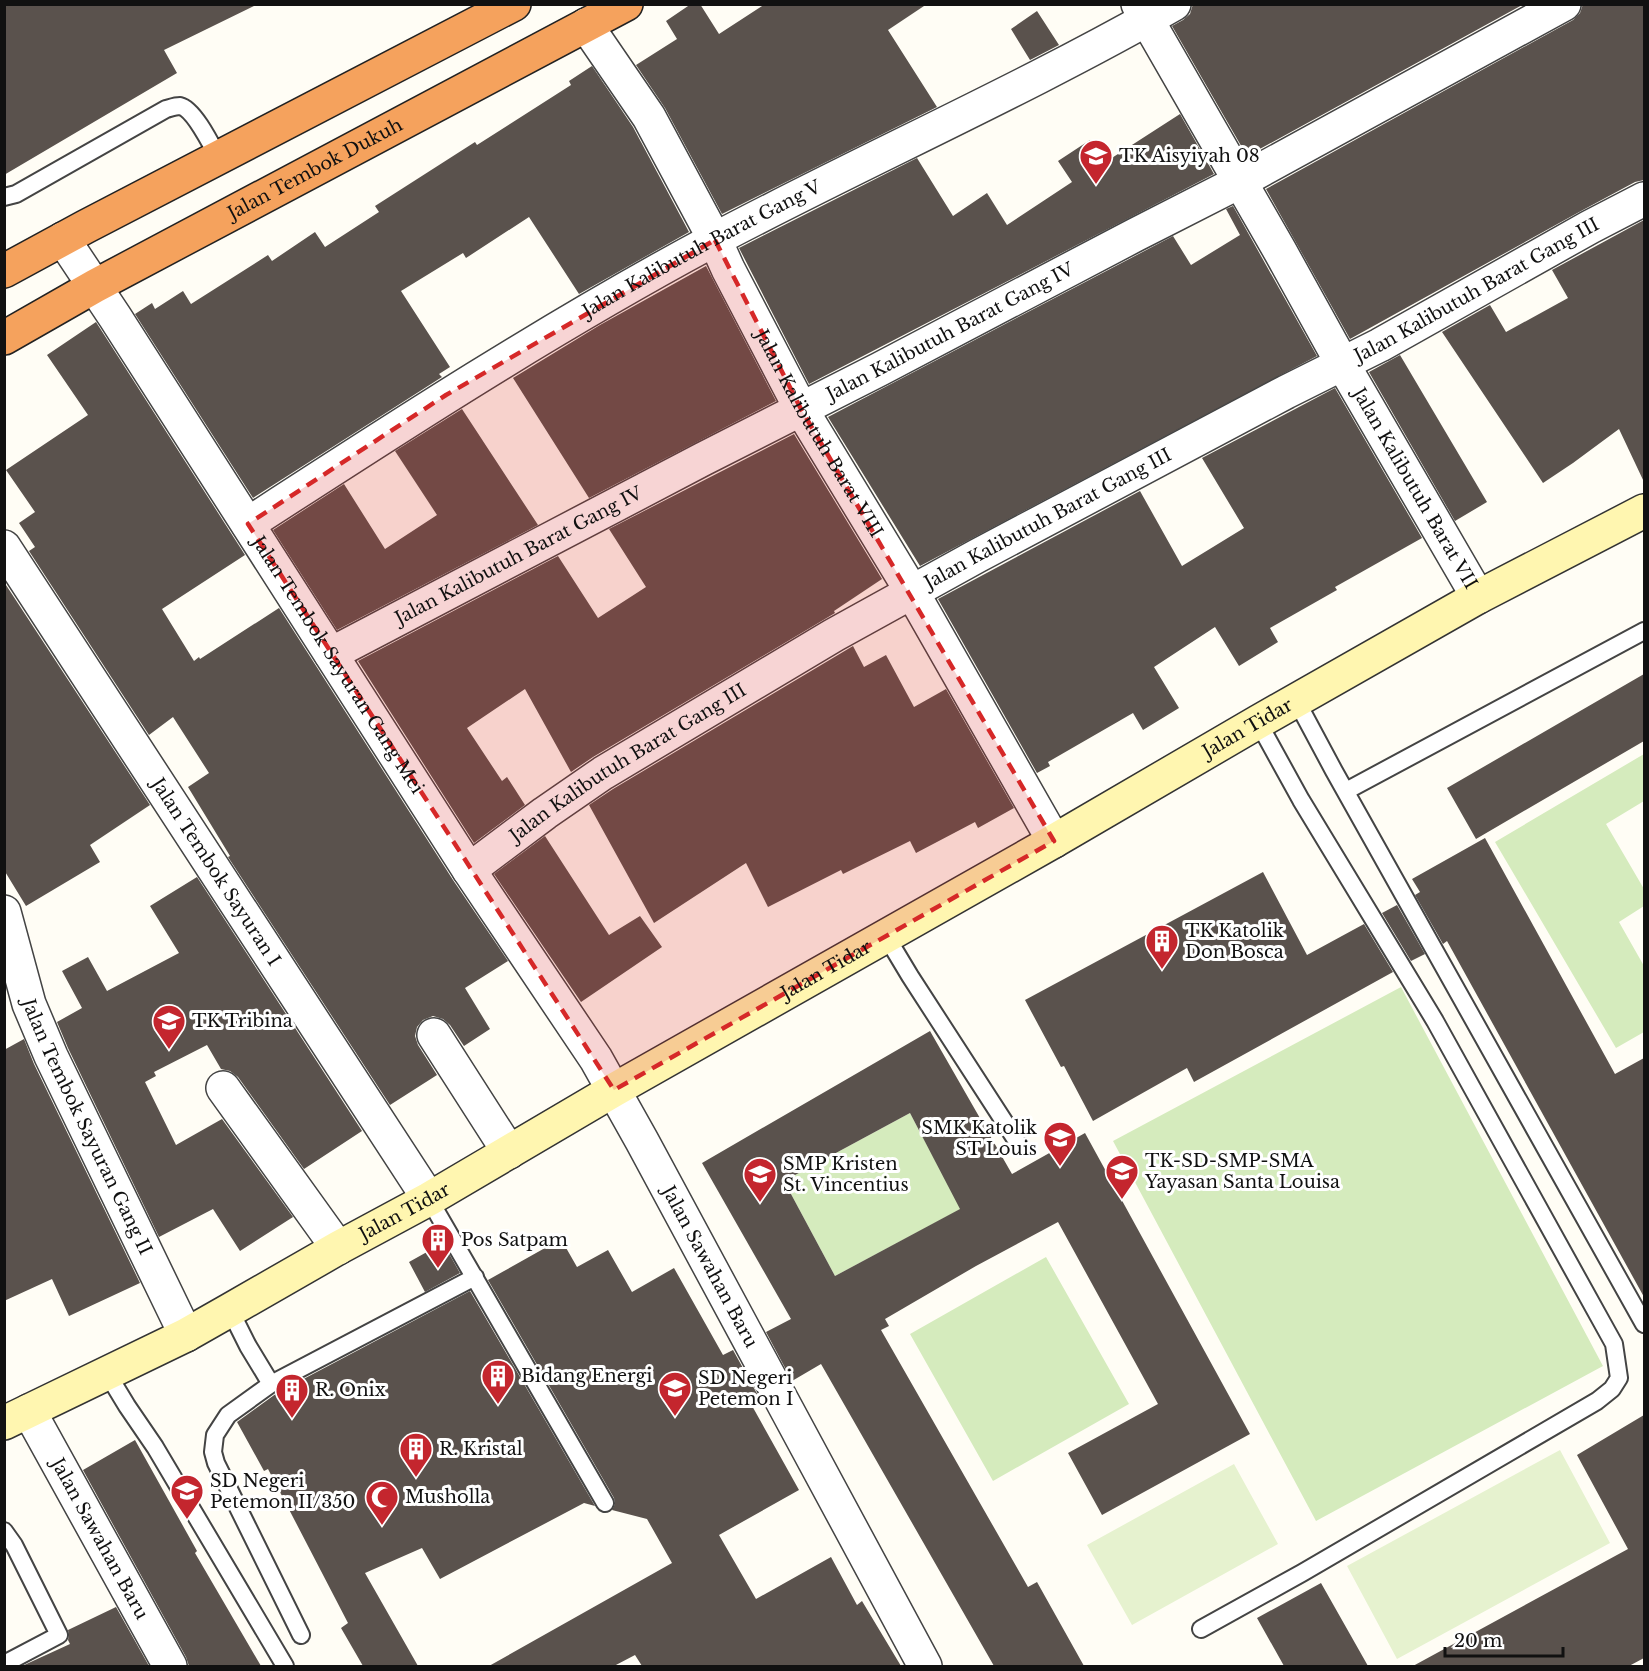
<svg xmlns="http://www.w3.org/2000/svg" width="1649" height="1671" font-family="'Libre Baskerville',serif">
<rect width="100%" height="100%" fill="#fffdf5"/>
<!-- green -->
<path fill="#d5ebbd" d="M1644,754V801L1606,824L1644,889V906L1619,922L1644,966V1032L1616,1048L1495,842Z
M1401,987L1603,1366L1316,1521L1113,1141Z
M910,1113L961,1209L835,1276L784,1181Z
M1046,1257L1129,1404L993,1481L910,1334Z"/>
<!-- pitch -->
<path fill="#e6f2cf" d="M1560,1450L1610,1543L1397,1659L1347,1566Z
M1234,1464L1278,1544L1132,1625L1087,1545Z"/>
<!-- building -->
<path fill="#5a524d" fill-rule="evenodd" d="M4,4H258L164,50L177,73L4,175Z
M691,4H700L719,34L765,4H927L888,30L937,107L722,214L665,108L636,65L677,39L666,21Z
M1193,4H1524L1247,156L1172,26L1183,20L1190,14Z
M1583,4H1644V180L1635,182L1581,211L1350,339L1266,189L1573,20L1580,13Z
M1037,11L1059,45L1030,60L1011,29Z
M592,66L633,127L689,232L579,294L529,217L466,258L463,253L401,291L450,367L439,374L442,377L253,498L135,314L152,303L155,309L183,291L191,304L268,255L272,261L315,232L325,247L379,212L375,206L475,142L477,145L571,85L569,81Z
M1180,114L1214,174L809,384L739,248L917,158L953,216L987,193L1007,225L1072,182L1058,161L1090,140L1104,163Z
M1233,206L1317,356L920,566L828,417L1173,236L1191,265L1240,235L1226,209Z
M1644,220V482L1619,429L1573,463L1543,483L1442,332L1490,305L1506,332L1568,298L1552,270Z
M706,266L776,401L589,498L513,378L600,325Z
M96,322L245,555L162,609L194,661L199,657L200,659L279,608L453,880L508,961L465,988L490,1029L464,1046L450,1025L443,1019L433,1016L423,1020L417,1027L415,1036L418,1045L437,1075L390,1105L228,857L230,856L188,787L209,773L173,717L149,735L29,551L35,547L19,523L35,512L6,470L88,415L47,355Z
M1400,355L1487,502L1455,521L1369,372Z
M1335,388L1422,538L1335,587L1337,590L1270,628L1278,642L1239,666L1215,627L1154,667L1179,708L1143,730L1133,713L1048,762L1050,766L1037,773L938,599L1140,491L1182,566L1244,528L1202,458Z
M462,409L538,525L337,630L273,530L344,484L385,549L437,515L395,451Z
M794,434L882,579L834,611L835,613L593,757L571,772L525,689L467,728L502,781L507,777L525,805L474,843L358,661L558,556L598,618L646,587L609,529Z
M4,582L150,805L90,845L100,862L26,906L4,870Z
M853,646L864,667L886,655L914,707L946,689L1014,808L978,828L975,822L916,853L910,841L843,874L841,870L768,907L746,863L654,923L589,805L613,789Z
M1644,674V741L1476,839L1447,788Z
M545,836L609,935L640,916L662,947L581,1002L494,874Z
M1485,838L1615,1074L1644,1058V1297L1447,941L1443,944L1415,895L1420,892L1412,879Z
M1263,872L1307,955L1364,924L1393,972L1194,1082L1187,1068L1093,1121L1064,1066L1061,1067L1025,1000Z
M197,877L362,1131L304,1169L238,1077L230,1071L221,1069L207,1045L154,1072L156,1076L145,1082L176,1145L222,1119L293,1217L240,1251L213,1209L159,1237L68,1048L57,1022L82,1008L62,971L88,957L107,991L179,953L150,906Z
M1397,905L1425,954L1411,961L1382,913Z
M930,1031L1012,1174L1085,1133L1250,1434L1102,1515L1068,1453L1158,1404L1058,1222L976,1266L885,1319L889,1326L881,1330L1028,1587L1037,1582L1084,1666H994L821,1364L792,1381L766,1332L791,1319L702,1163ZM910,1113L960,1209L835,1276L784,1181Z
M24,1039L34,1064L140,1283L69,1316L52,1279L4,1301V1050Z
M561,1239L577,1267L608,1250L632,1292L674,1268L723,1355L733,1350L760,1399L751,1404L799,1490L719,1535L756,1599L831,1557L857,1605L862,1601L901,1666H642L635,1655L614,1666H489L672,1563L647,1519L612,1510L615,1504L614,1498L488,1280Z
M443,1243L460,1273L425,1292L409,1262Z
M470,1291L595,1506L584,1503L440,1579L422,1548L365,1573L418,1666H363L341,1628L348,1623L268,1469L264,1471L237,1422L277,1393Z
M1644,1415V1658L1629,1666H1413L1628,1549L1577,1455Z
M135,1440L197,1551L195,1553L261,1666H189L186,1657L83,1470Z
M1321,1583L1368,1666H1284L1257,1618Z
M116,1607L149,1666H22L70,1644L68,1640L69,1635L68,1630Z"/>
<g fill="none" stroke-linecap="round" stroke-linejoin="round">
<defs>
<path id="lane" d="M4,197L16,194L166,109C170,108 175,106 180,106C194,109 212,146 219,159
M1296,700L1334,771L1644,1324
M1346,791L1644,631
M886,936L910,976L1018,1143
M429,1199L605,1503
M230,1310L248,1346L271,1384
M107,1373L127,1406L155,1447L285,1666
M4,1531L14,1545L59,1635L4,1664
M1201,1629L1302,1573L1597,1401L1612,1389L1619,1378L1614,1344L1435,1021L1301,800L1258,722
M301,1635L216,1463L213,1452L215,1435L228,1415L271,1384L475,1277"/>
<g id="street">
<path id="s1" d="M1138,4L1280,251L1342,363L1478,597"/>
<path id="s2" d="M586,25L649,117L715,240L728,269L801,409L912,592L1054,841"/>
<path id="s3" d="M63,239L115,317L469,870L596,1059L642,1141L925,1666"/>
<path id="s4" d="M248,524C399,426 550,328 708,243C862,161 1022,91 1174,4"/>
<path id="s5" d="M4,547L429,1199"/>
<path id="s6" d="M331,654L703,459L880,369L1135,235L1239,182L1564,4"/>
<path id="s7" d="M469,870L545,813L603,773L834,635L977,556L1286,392L1380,345L1590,227L1644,199"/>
<path id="s8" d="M4,912L29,1004L51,1056L186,1335"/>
<path d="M434,1035L509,1152"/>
<path d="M223,1088L338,1248"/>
<path id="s9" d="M29,1411L170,1666"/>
</g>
<g id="secondary">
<path id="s10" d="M4,1423L186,1335L230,1310L338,1248L429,1199L614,1090L1054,841L1258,722L1478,597L1644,511"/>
</g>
<g id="highway">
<path d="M4,271L85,227L514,4"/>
<path id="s11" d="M4,338L95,286L626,4"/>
</g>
</defs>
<!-- lane casing -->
<use href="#lane" stroke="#444" stroke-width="20"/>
<!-- street casing -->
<use href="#street" stroke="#444" stroke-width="36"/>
<!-- secondary casing -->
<use href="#secondary" stroke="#333" stroke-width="36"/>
<!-- highway casing -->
<use href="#highway" stroke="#222" stroke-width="36"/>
<!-- lane -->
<use href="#lane" stroke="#fff" stroke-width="16"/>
<!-- street -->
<use href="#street" stroke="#fff" stroke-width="33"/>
<!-- secondary -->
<use href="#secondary" stroke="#fff6b0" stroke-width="33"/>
<!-- highway -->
<use href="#highway" stroke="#f5a25d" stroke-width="33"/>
</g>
<!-- marked area -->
<path fill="#d62828" fill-opacity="0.2" stroke="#d62828" stroke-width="4.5" stroke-dasharray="12 8" stroke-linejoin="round" d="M715,240L801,409L1054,841L614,1090L248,524L446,395Z"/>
<!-- icons -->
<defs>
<symbol id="school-pin" viewBox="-11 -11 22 30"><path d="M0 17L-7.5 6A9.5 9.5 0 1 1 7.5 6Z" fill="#c4262e" stroke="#fff"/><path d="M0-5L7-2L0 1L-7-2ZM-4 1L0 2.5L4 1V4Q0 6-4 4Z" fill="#fff"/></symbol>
<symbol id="building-pin" viewBox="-11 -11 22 30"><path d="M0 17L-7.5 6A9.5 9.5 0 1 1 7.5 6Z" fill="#c4262e" stroke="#fff"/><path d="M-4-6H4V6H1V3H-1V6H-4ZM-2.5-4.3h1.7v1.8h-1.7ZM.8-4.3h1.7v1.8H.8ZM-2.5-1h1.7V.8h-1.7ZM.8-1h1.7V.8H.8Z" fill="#fff"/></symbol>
<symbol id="mosque-pin" viewBox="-11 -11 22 30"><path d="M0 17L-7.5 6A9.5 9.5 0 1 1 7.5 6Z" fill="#c4262e" stroke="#fff"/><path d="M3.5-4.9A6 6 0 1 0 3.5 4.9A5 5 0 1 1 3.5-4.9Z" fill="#fff"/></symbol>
</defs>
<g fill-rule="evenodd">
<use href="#school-pin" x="1077" y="137" width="38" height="52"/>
<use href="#building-pin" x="1143" y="922" width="38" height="52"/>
<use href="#school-pin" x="150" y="1002" width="38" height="52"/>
<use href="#school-pin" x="1041" y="1119" width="38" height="52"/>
<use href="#school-pin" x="1103" y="1152" width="38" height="52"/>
<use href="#school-pin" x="741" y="1155" width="38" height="52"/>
<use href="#building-pin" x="419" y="1221" width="38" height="52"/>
<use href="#building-pin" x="479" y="1357" width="38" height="52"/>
<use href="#school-pin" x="656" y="1369" width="38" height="52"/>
<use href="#building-pin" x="273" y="1371" width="38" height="52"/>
<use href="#building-pin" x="397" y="1430" width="38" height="52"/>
<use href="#school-pin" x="168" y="1472" width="38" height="52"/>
<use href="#mosque-pin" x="363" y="1478" width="38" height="52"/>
</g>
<g text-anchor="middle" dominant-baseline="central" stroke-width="6" stroke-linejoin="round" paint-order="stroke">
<!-- poi labels -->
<g font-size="18" fill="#111" stroke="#fff" text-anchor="start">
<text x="1119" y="156">TK Aisyiyah 08</text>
<text x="1185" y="931">TK Katolik<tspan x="1185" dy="21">Don Bosca</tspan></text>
<text x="192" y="1021">TK Tribina</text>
<text x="1037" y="1128" text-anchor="end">SMK Katolik<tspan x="1037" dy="21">ST Louis</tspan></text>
<text x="1145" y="1161">TK-SD-SMP-SMA<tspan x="1145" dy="21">Yayasan Santa Louisa</tspan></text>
<text x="783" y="1164">SMP Kristen<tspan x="783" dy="21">St. Vincentius</tspan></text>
<text x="461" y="1240">Pos Satpam</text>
<text x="521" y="1376">Bidang Energi</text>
<text x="698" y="1378">SD Negeri<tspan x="698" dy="21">Petemon I</tspan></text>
<text x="315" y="1390">R. Onix</text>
<text x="439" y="1449">R. Kristal</text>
<text x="210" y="1481">SD Negeri<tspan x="210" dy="21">Petemon II/350</tspan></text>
<text x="405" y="1497">Musholla</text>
</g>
<!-- street labels -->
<g font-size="18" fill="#111" stroke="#fff">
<text stroke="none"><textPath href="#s11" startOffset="354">Jalan Tembok Dukuh</textPath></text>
<text stroke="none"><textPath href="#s4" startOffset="531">Jalan Kalibutuh Barat Gang V</textPath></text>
<text stroke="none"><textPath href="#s7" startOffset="1164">Jalan Kalibutuh Barat Gang III</textPath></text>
<text stroke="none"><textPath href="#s6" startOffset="698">Jalan Kalibutuh Barat Gang IV</textPath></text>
<text stroke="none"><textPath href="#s2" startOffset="471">Jalan Kalibutuh Barat VIII</textPath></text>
<text stroke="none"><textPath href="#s1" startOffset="558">Jalan Kalibutuh Barat VII</textPath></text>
<text stroke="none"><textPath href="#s7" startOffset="678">Jalan Kalibutuh Barat Gang III</textPath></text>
<text stroke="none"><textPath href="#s6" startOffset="212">Jalan Kalibutuh Barat Gang IV</textPath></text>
<text stroke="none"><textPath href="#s3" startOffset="507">Jalan Tembok Sayuran Gang Mei</textPath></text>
<text stroke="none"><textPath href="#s10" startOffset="1425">Jalan Tidar</textPath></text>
<text stroke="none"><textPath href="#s7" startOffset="192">Jalan Kalibutuh Barat Gang III</textPath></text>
<text stroke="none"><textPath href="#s5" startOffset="388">Jalan Tembok Sayuran I</textPath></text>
<text stroke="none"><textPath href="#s10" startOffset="939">Jalan Tidar</textPath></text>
<text stroke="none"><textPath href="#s8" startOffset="231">Jalan Tembok Sayuran Gang II</textPath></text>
<text stroke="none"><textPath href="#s10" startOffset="453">Jalan Tidar</textPath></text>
<text stroke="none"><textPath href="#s3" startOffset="1215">Jalan Sawahan Baru</textPath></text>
<text stroke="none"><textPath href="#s9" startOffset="146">Jalan Sawahan Baru</textPath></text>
</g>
</g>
<!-- border -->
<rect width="1649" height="1671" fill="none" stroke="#111111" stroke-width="12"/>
<!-- scale -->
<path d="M1445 1647v9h118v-9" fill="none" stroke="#111111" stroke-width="3"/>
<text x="1454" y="1647" font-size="18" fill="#111111" stroke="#ffffff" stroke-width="4.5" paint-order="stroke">20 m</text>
</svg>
